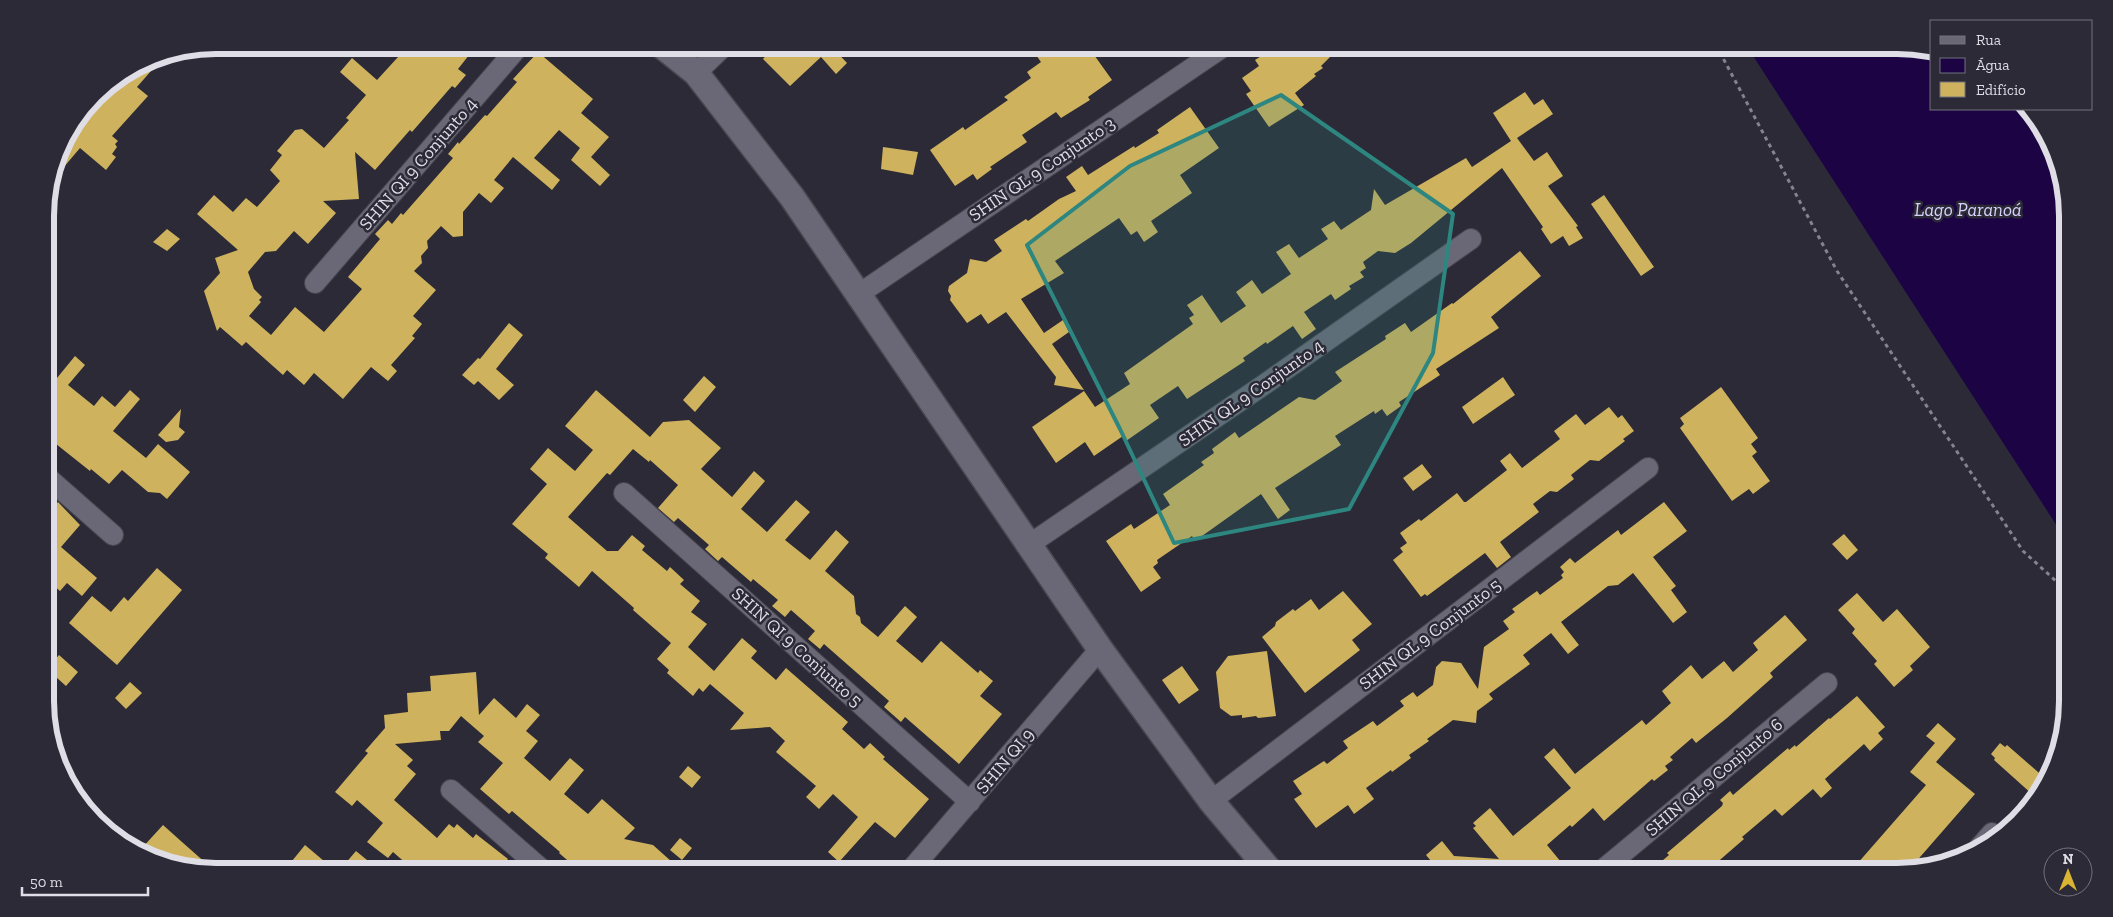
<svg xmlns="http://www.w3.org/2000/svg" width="2113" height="917" font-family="'Zilla Slab',serif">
<rect width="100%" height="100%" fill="#2b2a36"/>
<!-- water -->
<path fill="#1b0344" d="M1746,45H1897L1932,52V109H2029L2033,112L2067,194L2068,543Z"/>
<!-- building -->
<path fill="#ceb25d" d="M409,45H477L458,69L466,75L455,88L452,86L412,132L410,130L375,170L355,152L359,199L323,201L336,213L308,244L294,231L276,251L265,252L248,272L254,289L262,297L259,300L261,302L249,316L271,335L295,307L324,332L362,289L348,277L380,239L375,234L388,220L392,224L401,213L403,215L453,158L448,154L458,142L459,144L485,115L487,116L517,82L513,79L538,52L593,99L581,113L609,137L591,157L610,175L600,186L571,160L580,148L559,130L534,158L560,180L552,190L513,157L494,180L504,188L491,203L479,193L463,212V236L453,237L441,226L427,241L428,248L421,256L422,263L414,271L436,290L413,316L422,324L412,336L415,338L391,365L397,371L388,381L371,367L343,399L314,373L304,385L287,370L283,375L246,342L242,346L220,327L217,331L204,291L220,273L215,258L238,250L197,214L214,195L233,212L246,198L257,207L280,181L270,170L282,155L277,151L295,130L302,129L324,148L349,120L346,118L366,95L340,72L352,58L377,80Z
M775,45H834L832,47L847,63L836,74L821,57L790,86L763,59Z
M1029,45H1053L1059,54L1072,45H1087L1112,80L1088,97L1090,100L1061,118L1056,112L1022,135L1027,142L990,167L992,169L977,180L973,174L955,186L930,150L963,127L965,130L1008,100L1004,97L1031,78L1027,72L1041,62Z
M1285,45H1328L1334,53L1321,66L1323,68L1314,74L1316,76L1295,93L1304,105L1269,127L1246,94L1251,91L1242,78L1259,66L1255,60L1271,50L1275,49L1276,51Z
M165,55L137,87L148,96L112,136L118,141L115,144L117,147L112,154L116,157L106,170L80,148L52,181L62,140L102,88L151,58Z
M1525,92L1534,105L1543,99L1553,114L1517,138L1534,161L1547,152L1563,176L1548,186L1578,226L1576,227L1583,238L1569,246L1563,236L1551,244L1541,229L1543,227L1502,168L1411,243L1395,253L1378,251L1363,262L1366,268L1360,272L1364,277L1349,286L1351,289L1335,300L1331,294L1304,312L1316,329L1302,339L1293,326L1267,344L1266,342L1243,358L1245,361L1187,399L1178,386L1150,405L1159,418L1126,441L1123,436L1094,456L1085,442L1056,463L1032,427L1084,391L1095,407L1130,384L1124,373L1193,324L1189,318L1194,315L1187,305L1202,295L1221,323L1246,306L1236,292L1252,280L1262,294L1291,274L1276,252L1289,244L1299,258L1328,239L1321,229L1334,221L1341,230L1371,210L1374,189L1385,205L1466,158L1472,167L1511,141L1493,113Z
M1190,107L1219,148L1180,175L1192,193L1151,221L1158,232L1144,242L1137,231L1131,235L1119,218L1055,261L1064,273L1021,299L1044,333L1063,320L1069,332L1052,344L1084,390L1054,385L1056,377L1006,312L988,324L981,314L967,323L950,300L951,296L948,291L949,286L967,273L970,259L986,262L1002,251L994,240L1026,219L1028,221L1059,199L1076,191L1066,177L1082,166L1088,175L1134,146L1135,148L1159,133L1157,130Z
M883,147L918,152L913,175L881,169Z
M1604,195L1654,267L1641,276L1591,204Z
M167,229L180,239L167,251L153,242Z
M1520,251L1541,276L1491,317L1499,328L1436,369L1440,375L1399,402L1401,406L1387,416L1382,409L1375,414L1374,411L1335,436L1341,445L1275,488L1290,510L1278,519L1261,494L1195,541L1192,536L1157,560L1158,563L1153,567L1161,578L1141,592L1106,541L1131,524L1134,529L1170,505L1163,494L1204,465L1201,462L1214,453L1212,449L1235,432L1239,438L1299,397L1315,400L1342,381L1335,372L1386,339L1385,336L1405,323L1411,332L1452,303L1453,304Z
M509,323L523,335L496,369L514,385L499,400L478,381L474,385L462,375L478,358L480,359Z
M75,356L85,365L68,385L94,406L102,396L115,407L130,390L140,399L113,431L146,458L158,444L190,472L167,499L160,493L148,492L122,470L109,484L91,469L90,471L46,436V432L54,423L48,418L55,410L46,402V369L57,378Z
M704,376L716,387L695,412L683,400Z
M1503,377L1515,395L1473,424L1462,407Z
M1721,387L1758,438L1751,444L1757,452L1752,456L1770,481L1753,494L1749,489L1732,501L1680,428L1684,424L1680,418Z
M596,390L650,437L663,422L689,420L721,448L701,469L732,497L754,471L765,481L741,509L767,532L796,500L810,512L785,540L810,560L836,530L849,542L825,571L854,596L856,614L860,617L861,623L878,637L905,606L917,617L896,641L922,663L941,641L978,673L980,670L993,681L980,696L1002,714L959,764L905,717L901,722L884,707L889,701L824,644L820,649L808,639L815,631L791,610L785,617L772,606L778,600L753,579L751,582L722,557L718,561L705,549L709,545L678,518L674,522L658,508L678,485L650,460L649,462L633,449L610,475L607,473L568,517L607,551H618L632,535L645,546L642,550L667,571L670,567L684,580L680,584L700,601L691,612L707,624L688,647L714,671L742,638L757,651L751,658L776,680L786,668L848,722L842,729L864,749L870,743L885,757L883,759L929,799L895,838L875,822L839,862L828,852L858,817L833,794L819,809L806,797L816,786L776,752L785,741L770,727L730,730L744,713L710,684L703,692L699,688L693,696L667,673L669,670L657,659L671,643L633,610L634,608L592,571L579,587L545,558L548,554L512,524L547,484L530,469L548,448L575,471L593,450L565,426Z
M1609,407L1618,418L1622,415L1634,431L1623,439L1625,441L1599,461L1590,460L1571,475L1574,479L1557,492L1550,491L1533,504L1539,512L1500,542L1511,557L1497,568L1485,553L1427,596L1425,594L1421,597L1393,560L1403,552L1400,548L1407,543L1400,533L1419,519L1421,521L1457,493L1464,502H1466L1507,470L1500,461L1510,453L1522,468L1560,439L1554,431L1576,414L1585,425Z
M181,409L179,427L185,432L178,440L166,442L158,435Z
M1422,464L1432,477L1413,491L1403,478Z
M58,502L80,525L61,547L97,578L82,596L67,583L60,591L46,579V516Z
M1664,502L1687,531L1653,557L1676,586L1671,590L1687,612L1673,623L1633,573L1618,585L1608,586L1561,622L1579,645L1568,654L1551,633L1523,655L1530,664L1489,694L1493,699L1477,711L1476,723L1453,720L1427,739L1429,741L1409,755L1411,758L1392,772L1391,770L1366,788L1374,799L1354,814L1348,805L1316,828L1294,799L1302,794L1293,781L1324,761L1327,764L1348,748L1343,741L1373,721L1377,726L1404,706L1400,701L1413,692L1417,697L1433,685L1436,667L1442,661L1461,663L1478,689L1484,647L1509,629L1503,621L1515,612L1512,609L1537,591L1540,595L1563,578L1561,575L1564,572L1560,567L1570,558L1575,563L1618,530L1621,535Z
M1844,534L1858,550L1847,560L1832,544Z
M157,568L182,590L117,665L69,623L92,596L111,612L124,597L128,601Z
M1343,591L1372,624L1352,640L1360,650L1305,693L1262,637L1275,626L1276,622L1293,609L1295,611L1311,599L1319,610Z
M1857,593L1883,622L1897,609L1930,647L1910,666L1913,670L1894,687L1874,664L1877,661L1852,633L1855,629L1838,610Z
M1785,615L1807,640L1770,673L1773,677L1727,718L1696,743L1692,738L1670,757L1673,760L1665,766L1668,770L1654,781L1652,779L1604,821L1593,808L1572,827L1570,825L1547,845L1561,862L1550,872H1440L1426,855L1442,841L1454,856L1499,859L1473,828L1476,826L1473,823L1490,808L1513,836L1571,788L1544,757L1554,748L1575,774L1642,720L1646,725L1671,703L1662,691L1691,665L1702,679L1724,661L1733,672L1758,650L1753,643Z
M1267,651L1276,716L1258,718L1256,716L1242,718V715L1231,716L1220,708L1216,672L1228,656Z
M59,655L78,672L66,686L47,669Z
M1182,666L1199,690L1179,704L1162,680Z
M476,672L479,715L494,698L516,718L527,704L540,715L526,731L538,741L524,758L550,781L570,758L584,770L564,794L588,814L602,799L635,828L624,839L653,845L672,862L664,872H581L559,853L560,852L512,811L509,814L480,789L503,763L478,742L484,736L461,716L449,731H440L441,740L395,744L413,760L407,766L416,774L394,800L437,838L449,824L454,828L457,824L473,838L476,834L508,859L497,872H416L393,852L388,858L367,842L383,823L357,800L352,806L335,792L368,753L365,751L385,728L384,715L408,712L407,693L431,691L430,676Z
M130,682L142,693L126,709L115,698Z
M1857,696L1885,727L1878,733L1883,739L1870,751L1864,744L1825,779L1832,788L1821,798L1813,789L1782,816L1775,809L1742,837L1744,839L1706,872H1649L1669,855L1667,853L1722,806L1723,803L1720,800L1730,791L1733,795L1788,748L1789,750L1795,745L1796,747L1829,718L1830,719Z
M1938,723L1956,739L1936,762L1975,794L1914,864L1921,869L1908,872H1850L1926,785L1910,772L1935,743L1926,736Z
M2000,743L2005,747L2007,745L2046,779L2033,795L1994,760L1995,758L1991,754Z
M688,766L701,777L692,788L679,777Z
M163,825L182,842L216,872L153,860L141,849Z
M680,838L692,848L682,860L670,850Z
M305,845L337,872H283Z
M356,851L367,860L356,872H338Z"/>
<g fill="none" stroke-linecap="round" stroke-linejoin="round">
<defs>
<path id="minor" d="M696,73L725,45
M315,283L520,45
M859,294L1226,45
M46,476L113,535
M624,493L970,802
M1030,544L1265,384L1471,239
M451,790L545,872
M1211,801L1648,468
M1977,850L1992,833
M909,872L1100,649
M1600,872L1827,683"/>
<path id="tertiary" d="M661,45L696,73L792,197L1100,649L1211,801L1271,872"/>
</defs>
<!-- minor casing -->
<use href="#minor" stroke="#494851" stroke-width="22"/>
<!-- tertiary casing -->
<use href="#tertiary" stroke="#494851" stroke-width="28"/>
<!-- path -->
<path stroke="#84838e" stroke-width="3" stroke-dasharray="4 4" stroke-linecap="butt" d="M1716,45L1837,271L2023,551L2068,592"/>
<!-- minor -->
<use href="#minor" stroke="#6a6876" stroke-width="20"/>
<!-- tertiary -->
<use href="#tertiary" stroke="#6a6876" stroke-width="25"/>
</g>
<!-- marked area -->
<path fill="#2e8680" fill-opacity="0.2" stroke="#2e8680" stroke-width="4" stroke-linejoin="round" d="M1281,95L1453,214L1433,353L1349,509L1174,543L1120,429L1027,245L1130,166Z"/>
<g text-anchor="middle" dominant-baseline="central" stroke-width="5" stroke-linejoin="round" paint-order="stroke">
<!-- street labels -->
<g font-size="18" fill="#dfdee6" stroke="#2b2a36">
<text transform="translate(418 164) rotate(-49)">SHIN QI 9 Conjunto 4</text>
<text transform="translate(1042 169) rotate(-34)">SHIN QL 9 Conjunto 3</text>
<text transform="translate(1251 393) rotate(-35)">SHIN QL 9 Conjunto 4</text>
<text transform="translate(1430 634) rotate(-37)">SHIN QL 9 Conjunto 5</text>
<text transform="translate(797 647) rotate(42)">SHIN QI 9 Conjunto 5</text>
<text transform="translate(1005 761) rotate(-50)">SHIN QI 9</text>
<text transform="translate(1714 777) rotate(-40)">SHIN QL 9 Conjunto 6</text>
</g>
<!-- water labels -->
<g font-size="19" font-style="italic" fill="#d5d1f9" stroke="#2b2a36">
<text x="1968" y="209">Lago Paranoá</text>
</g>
</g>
<!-- crop -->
<path d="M0 0H2113V917H0ZM216 54H1897A162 162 0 0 1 2059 216V701A162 162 0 0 1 1897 863H216A162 162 0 0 1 54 701V216A162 162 0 0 1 216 54Z" fill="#2b2a36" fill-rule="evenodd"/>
<path fill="none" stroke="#dfdee6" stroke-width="6" d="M216 54H1897A162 162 0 0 1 2059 216V701A162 162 0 0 1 1897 863H216A162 162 0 0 1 54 701V216A162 162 0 0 1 216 54Z"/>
<!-- legend -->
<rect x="1930" y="20" width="162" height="90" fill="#2b2a36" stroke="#73727c"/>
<rect x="1940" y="36" width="25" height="8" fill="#6a6876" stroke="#73727c"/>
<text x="1976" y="45" font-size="15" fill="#dfdee6">Rua</text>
<rect x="1940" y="58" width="25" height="15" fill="#1b0344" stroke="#73727c"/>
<text x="1976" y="70" font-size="15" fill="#dfdee6">Água</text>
<rect x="1940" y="82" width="25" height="15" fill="#ceb25d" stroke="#73727c"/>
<text x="1976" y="95" font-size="15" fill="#dfdee6">Edifício</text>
<!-- north arrow -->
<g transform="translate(2068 872)"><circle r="24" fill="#2b2a36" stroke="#73727c"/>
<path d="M0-4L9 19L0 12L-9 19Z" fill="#d9b334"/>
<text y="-8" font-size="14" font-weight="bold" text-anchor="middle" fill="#dfdee6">N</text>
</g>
<!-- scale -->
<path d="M22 887v8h126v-8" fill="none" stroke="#dfdee6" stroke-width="2.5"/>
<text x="30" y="887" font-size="15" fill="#dfdee6" stroke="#2b2a36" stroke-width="4" paint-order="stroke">50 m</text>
</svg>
